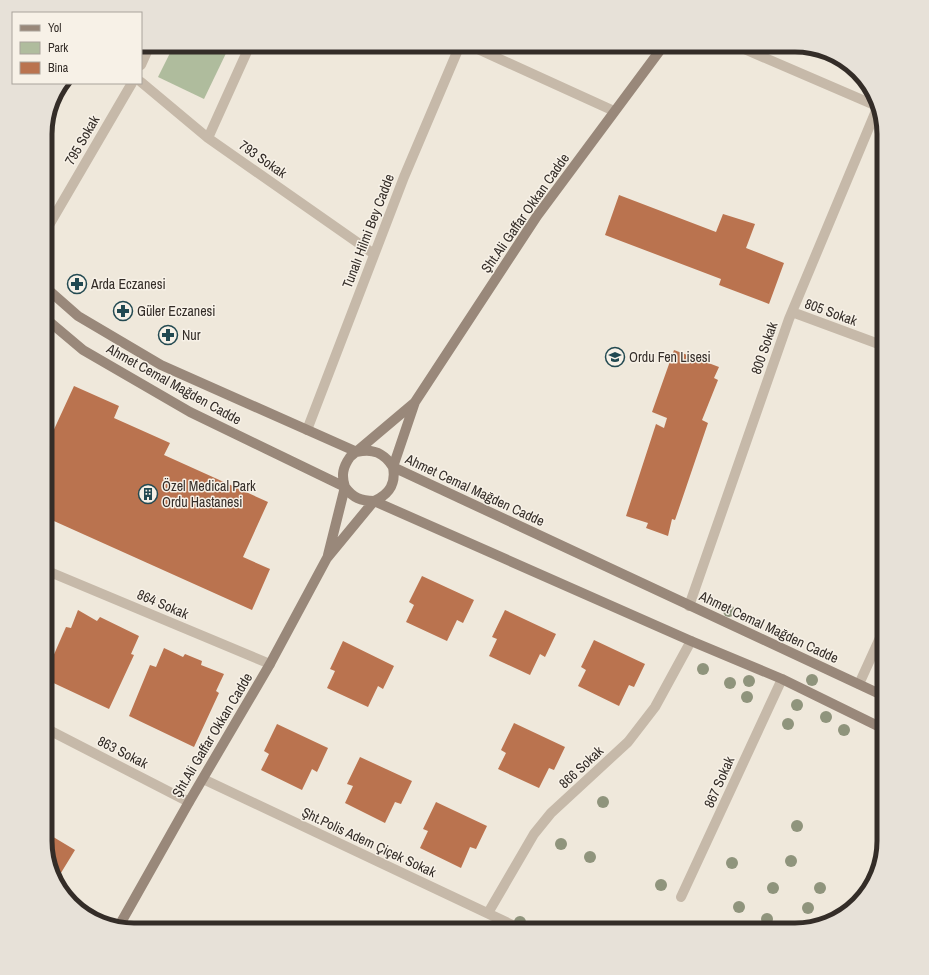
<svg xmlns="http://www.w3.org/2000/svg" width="929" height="975" font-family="'Archivo Narrow',sans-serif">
<rect width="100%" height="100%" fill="#efe8db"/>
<!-- green -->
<path fill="#afbc9d" d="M174,45H230L204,99L158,77Z"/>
<!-- building -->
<path fill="#ba734f" d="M619,195L716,232L723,214L755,224L746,248L784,263L769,304L719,285L721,279L605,235Z
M674,350L719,367L714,378L718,380L702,420L708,423L675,520L672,519L668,536L646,528L648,523L626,516L656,424L664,428L667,418L652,412Z
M74,386L119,406L114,418L170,443L164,455L268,502L243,557L270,569L252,610L45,517V486L49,478L45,476V449Z
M422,576L474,600L463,623L457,620L447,641L406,622L414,605L409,602Z
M45,595L52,598L45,615Z
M78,610L97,621L100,617L139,636L131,654L134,655L109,709L45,679V675L66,627L71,628Z
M505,610L556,634L545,657L540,654L530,675L489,656L497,639L492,637Z
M594,640L645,664L634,687L629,685L619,706L578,686L586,670L581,667Z
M343,641L394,666L383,689L378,686L368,707L327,688L335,671L330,669Z
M164,648L183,657L185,654L202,661L201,665L224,674L216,691L219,693L194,747L129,716L150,665L156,667Z
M514,723L565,747L554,770L549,768L539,788L498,769L506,753L501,750Z
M277,724L328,748L317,772L312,769L302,790L261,770L269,754L264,751Z
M360,757L412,781L401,804L395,802L385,823L345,803L353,786L347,784Z
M436,802L487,826L476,849L470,847L461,868L420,848L428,831L423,829Z
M45,832L75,850L56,881L52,875Z"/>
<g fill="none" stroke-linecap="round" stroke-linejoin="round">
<!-- minor -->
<path stroke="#c6b9a9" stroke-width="10" d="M469,45L614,111
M735,45L879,107
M141,65L150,45
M141,82L208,138L374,254
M208,138L250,45
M45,232L132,83
M792,312L884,346
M307,430L404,177L460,45
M45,570L270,664
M689,606L789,319L878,106
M859,684L884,629
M45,728L189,802
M203,779L523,930
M681,897L782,679
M488,913L534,834L551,813L628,742L655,707L691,641"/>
<!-- secondary -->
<path stroke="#99887a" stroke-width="10" d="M45,287L78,316L161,365L357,452C373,448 384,453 393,467L884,696
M45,318L83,350L190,412L345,487C353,498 361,501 374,501L691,641L782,679L884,729
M328,555L345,487C341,475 343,467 350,457L414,403
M119,926L189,802L270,664L327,558L374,501C390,494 396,483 393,467L415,402L537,216L664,45"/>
</g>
<!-- trees -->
<g fill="#8f947c">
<circle cx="729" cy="611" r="6"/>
<circle cx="703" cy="669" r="6"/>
<circle cx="812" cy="680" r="6"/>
<circle cx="749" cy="681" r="6"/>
<circle cx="730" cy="683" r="6"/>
<circle cx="747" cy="697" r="6"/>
<circle cx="797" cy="705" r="6"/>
<circle cx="826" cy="717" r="6"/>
<circle cx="788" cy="724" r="6"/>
<circle cx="844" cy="730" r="6"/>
<circle cx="603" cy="802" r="6"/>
<circle cx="797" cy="826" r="6"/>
<circle cx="561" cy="844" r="6"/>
<circle cx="590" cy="857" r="6"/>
<circle cx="791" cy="861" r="6"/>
<circle cx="732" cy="863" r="6"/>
<circle cx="661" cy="885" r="6"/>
<circle cx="773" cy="888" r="6"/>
<circle cx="820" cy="888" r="6"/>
<circle cx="739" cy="907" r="6"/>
<circle cx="808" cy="908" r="6"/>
<circle cx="767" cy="919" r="6"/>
<circle cx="520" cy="922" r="6"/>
</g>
<!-- icons -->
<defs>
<symbol id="pharmacy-ring" viewBox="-11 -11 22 22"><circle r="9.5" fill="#f7f1e7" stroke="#224951" stroke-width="1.5"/><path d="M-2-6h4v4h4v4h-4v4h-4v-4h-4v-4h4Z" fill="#224951"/></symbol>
<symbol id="school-ring" viewBox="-11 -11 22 22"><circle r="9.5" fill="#f7f1e7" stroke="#224951" stroke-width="1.5"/><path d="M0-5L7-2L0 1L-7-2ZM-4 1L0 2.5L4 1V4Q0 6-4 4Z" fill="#224951"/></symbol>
<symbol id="building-ring" viewBox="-11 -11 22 22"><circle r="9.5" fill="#f7f1e7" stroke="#224951" stroke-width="1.5"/><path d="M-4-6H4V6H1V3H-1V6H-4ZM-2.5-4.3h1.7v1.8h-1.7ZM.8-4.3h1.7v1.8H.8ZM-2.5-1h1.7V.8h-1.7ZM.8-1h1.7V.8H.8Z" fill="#224951"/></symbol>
</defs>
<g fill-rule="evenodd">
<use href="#pharmacy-ring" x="66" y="273" width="22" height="22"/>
<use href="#pharmacy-ring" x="112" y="300" width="22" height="22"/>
<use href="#pharmacy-ring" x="157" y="324" width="22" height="22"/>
<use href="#school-ring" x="604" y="346" width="22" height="22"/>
<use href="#building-ring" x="137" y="483" width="22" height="22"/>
</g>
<g text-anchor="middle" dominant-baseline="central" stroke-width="3" stroke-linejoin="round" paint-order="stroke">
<!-- street labels -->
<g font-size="14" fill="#342d28" stroke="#f7f1e7">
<text transform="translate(82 140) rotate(-60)">795 Sokak</text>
<text transform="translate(263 159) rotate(35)">793 Sokak</text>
<text transform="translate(525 213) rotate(-55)">Şht.Ali Gaffar Okkan Cadde</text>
<text transform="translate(368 231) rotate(-69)">Tunalı Hilmi Bey Cadde</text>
<text transform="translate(831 312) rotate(20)">805 Sokak</text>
<text transform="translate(764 348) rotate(-71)">800 Sokak</text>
<text transform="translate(174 384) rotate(29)">Ahmet Cemal Mağden Cadde</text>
<text transform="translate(475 490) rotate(25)">Ahmet Cemal Mağden Cadde</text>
<text transform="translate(163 604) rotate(23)">864 Sokak</text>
<text transform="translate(769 627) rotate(25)">Ahmet Cemal Mağden Cadde</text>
<text transform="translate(212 735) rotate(-59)">Şht.Ali Gaffar Okkan Cadde</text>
<text transform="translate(123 752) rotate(27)">863 Sokak</text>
<text transform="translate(581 767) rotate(-43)">866 Sokak</text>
<text transform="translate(719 782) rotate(-66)">867 Sokak</text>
<text transform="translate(369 842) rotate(25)">Şht.Polis Adem Çiçek Sokak</text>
</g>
<!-- poi labels -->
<g font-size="14" fill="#342d28" stroke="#f7f1e7" text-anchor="start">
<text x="91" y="284">Arda Eczanesi</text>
<text x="137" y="311">Güler Eczanesi</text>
<text x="182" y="335">Nur</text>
<text x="629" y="357">Ordu Fen Lisesi</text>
<text x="162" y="486">Özel Medical Park<tspan x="162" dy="16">Ordu Hastanesi</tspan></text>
</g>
</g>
<!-- crop -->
<path d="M0 0H929V975H0ZM134 52H795A82 82 0 0 1 877 134V841A82 82 0 0 1 795 923H134A82 82 0 0 1 52 841V134A82 82 0 0 1 134 52Z" fill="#e7e1d8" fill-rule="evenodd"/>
<path fill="none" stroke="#342d28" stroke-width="5" d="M134 52H795A82 82 0 0 1 877 134V841A82 82 0 0 1 795 923H134A82 82 0 0 1 52 841V134A82 82 0 0 1 134 52Z"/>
<!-- legend -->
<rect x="12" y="12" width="130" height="72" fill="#f7f1e7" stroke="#a9a39b"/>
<rect x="20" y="25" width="20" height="6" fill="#99887a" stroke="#a9a39b"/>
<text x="48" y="32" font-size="12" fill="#342d28">Yol</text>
<rect x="20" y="42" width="20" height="12" fill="#afbc9d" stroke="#a9a39b"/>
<text x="48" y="52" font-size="12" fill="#342d28">Park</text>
<rect x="20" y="62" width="20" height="12" fill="#ba734f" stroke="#a9a39b"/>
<text x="48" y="72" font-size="12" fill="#342d28">Bina</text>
</svg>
